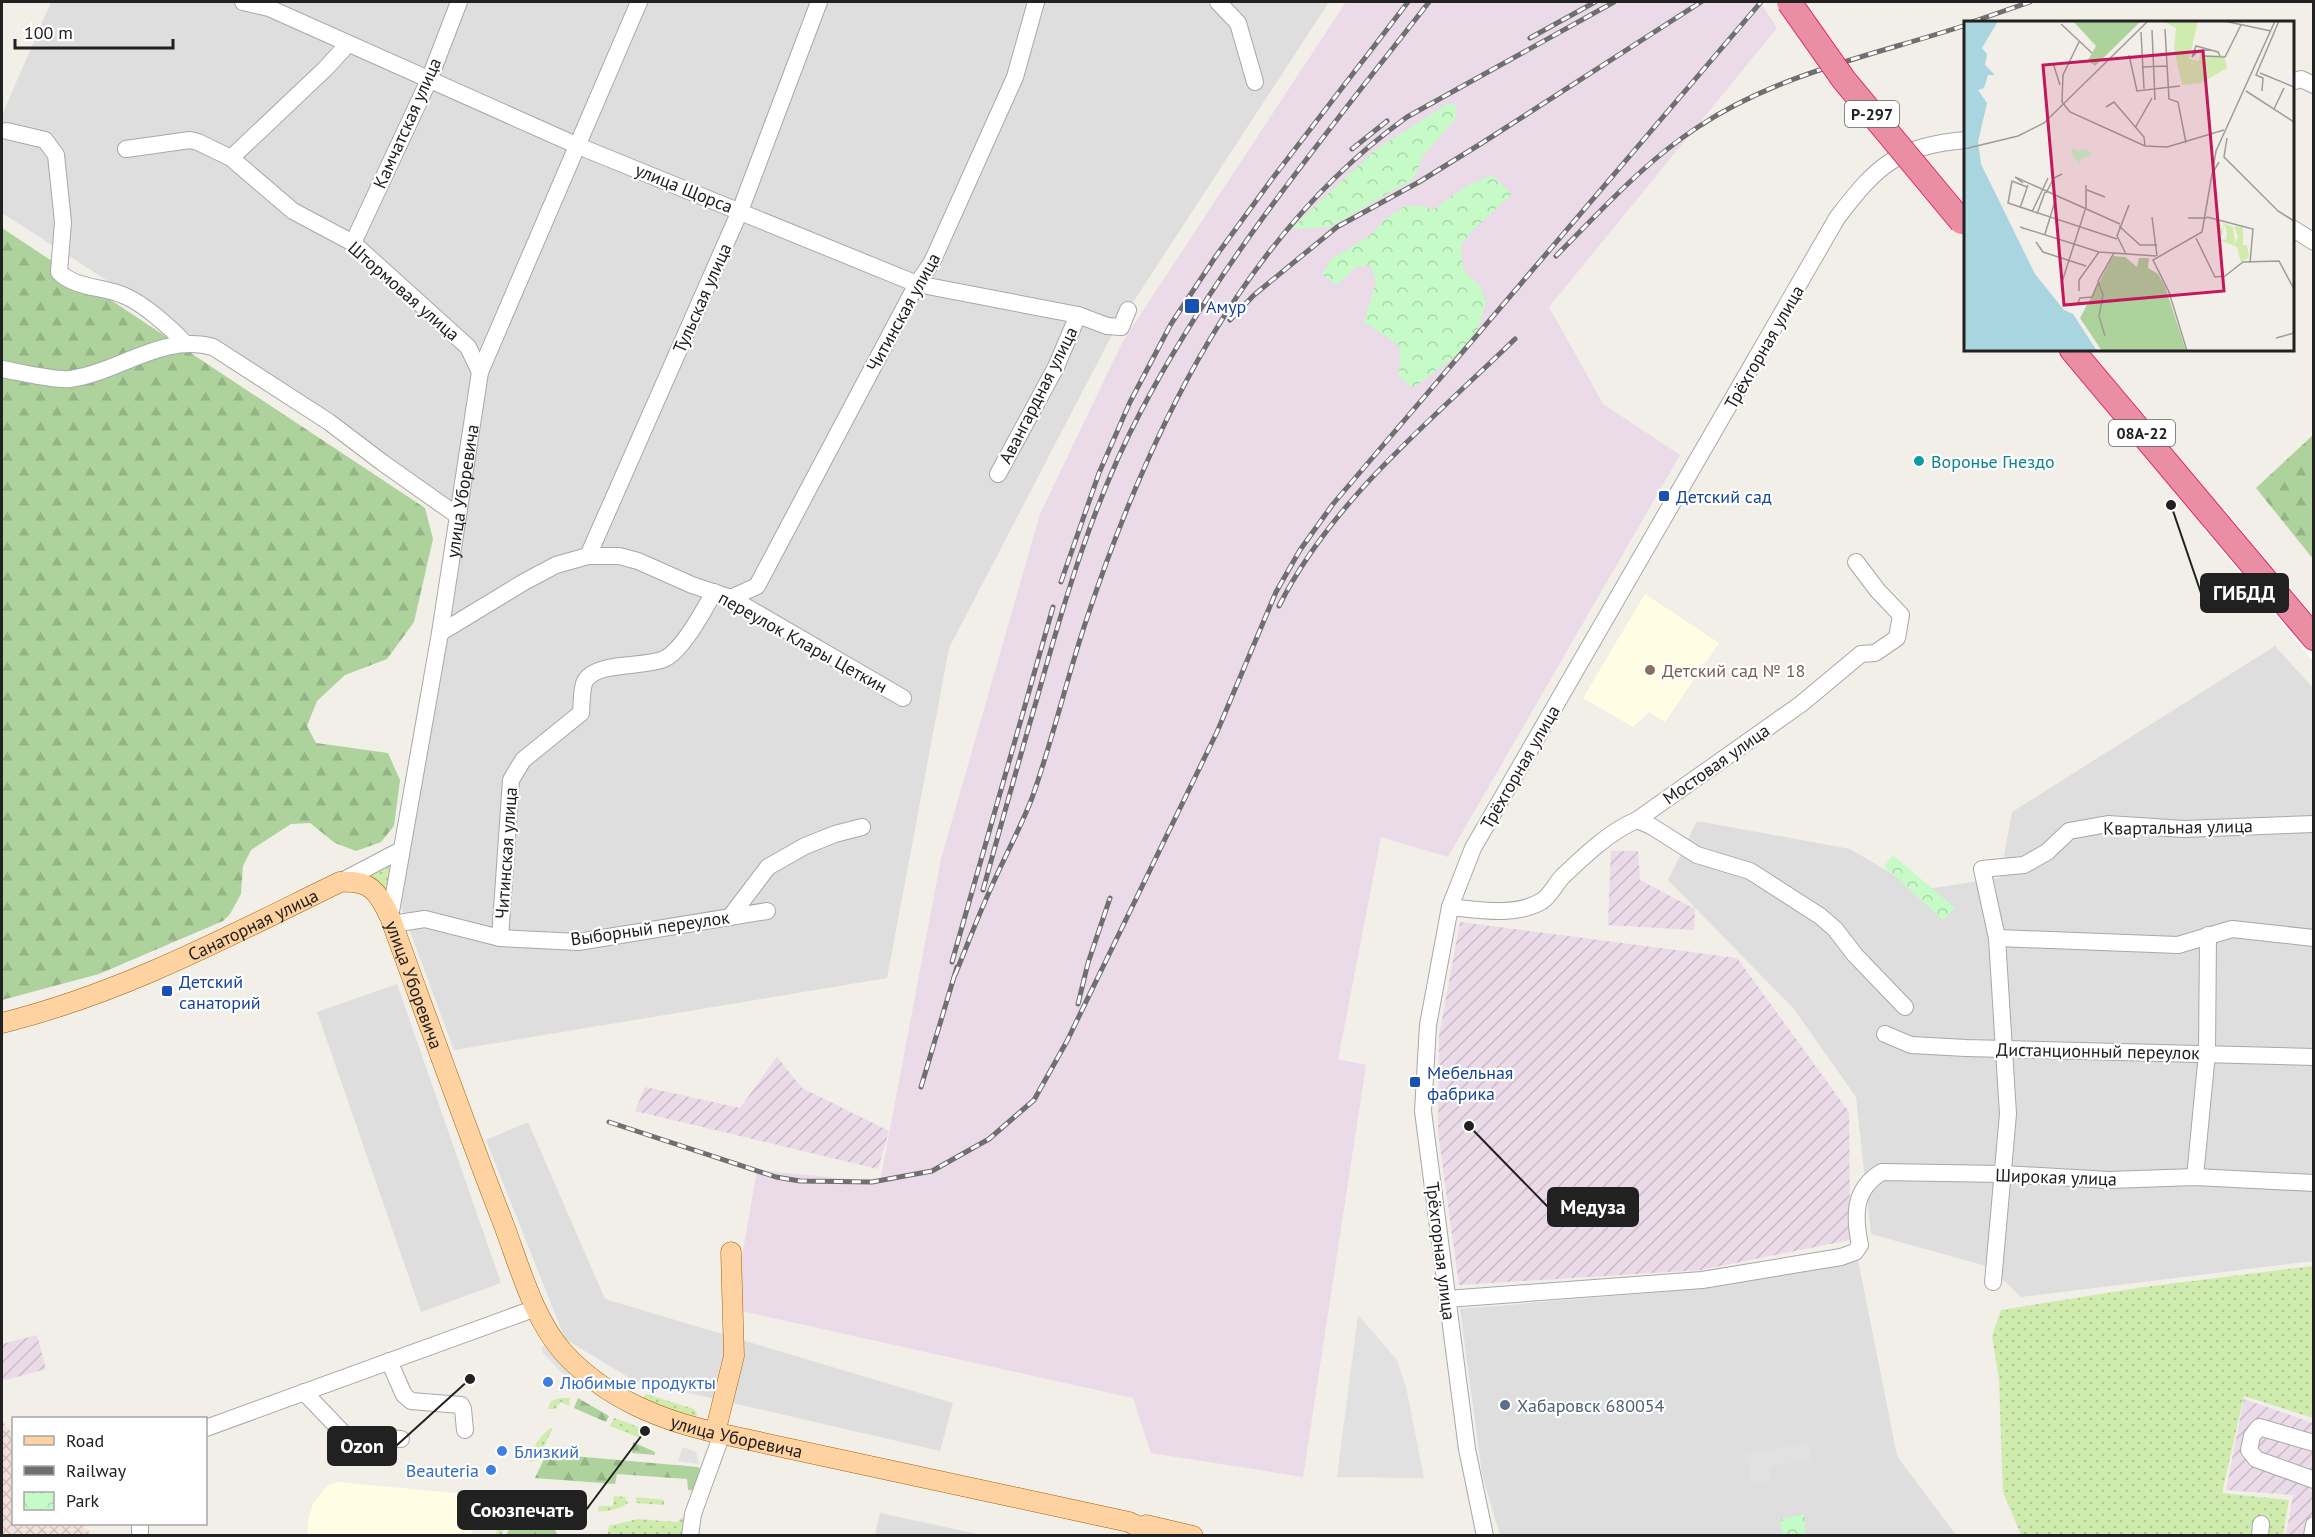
<svg xmlns="http://www.w3.org/2000/svg" width="2315" height="1537" font-family="'PT Sans',sans-serif">
<defs>
<pattern id="industrial-furrows" width="10" height="10" patternUnits="userSpaceOnUse" patternTransform="scale(1.5)"><rect width="10" height="10" fill="#ebdae8"/><path d="M-1 1l2-2M0 10L10 0M9 11l2-2" fill="none" stroke="#c9bbc7"/></pattern>
<pattern id="military-cross-hatch" width="8" height="8" patternUnits="userSpaceOnUse" patternTransform="scale(1.5)"><rect width="8" height="8" fill="#f3e1dc"/><path d="M0 0l8 8M0 8l8-8" fill="none" stroke="#d0c1bc"/></pattern>
<pattern id="grass-dots" width="8" height="8" patternUnits="userSpaceOnUse" patternTransform="scale(1.5)"><rect width="8" height="8" fill="#cfecae"/><path d="M2 2h.1M6 6h.1" fill="none" stroke="#b1ca95" stroke-width="1.8" stroke-linecap="round"/></pattern>
<pattern id="forest-firs" width="22" height="20" patternUnits="userSpaceOnUse" patternTransform="scale(1.5)"><rect width="22" height="20" fill="#aed29c"/><path d="M5 1l3.5 6h-7zM16 11l3.5 6h-7z" fill="#95b486"/></pattern>
<pattern id="park-crowns" width="20" height="18" patternUnits="userSpaceOnUse" patternTransform="scale(1.5)"><rect width="20" height="18" fill="#c6fbc8"/><path d="M2 6a3 3 0 1 1 6 0M12 15a3 3 0 1 1 6 0" fill="none" stroke="#aad7ac"/></pattern>
</defs>
<rect width="100%" height="100%" fill="#f2eee8"/>
<!-- residential -->
<path fill="#dfdede" d="M51,2H1329L1113,333L949,648L887,978L454,1050L401,907L465,510L2,213V115Z
M2275,646L2313,688V1261L2021,1297L1990,1267L1871,1234L1856,1097L1794,1009L1668,880L1697,821L1850,849L1920,890L2000,878L2012,812Z
M397,984L501,1283L421,1312L317,1012Z
M528,1122L605,1299L953,1403L940,1451L633,1380L565,1339L486,1140Z
M1858,1260L1897,1456L1956,1535H1500L1482,1474L1460,1309L1709,1288Z
M880,1513L982,1535H875Z"/>
<!-- industrial -->
<path fill="url(#industrial-furrows)" d="M1611,851H1638L1640,880L1695,909L1694,930L1608,925Z
M1460,922L1737,958L1849,1112L1850,1240L1700,1270L1459,1285L1438,1132L1439,1036Z
M777,1057L802,1088L889,1131L878,1169L635,1111L645,1087L740,1108Z
M37,1335L46,1369L2,1381V1344Z
M2244,1399L2313,1423V1535H2286L2293,1495L2226,1490Z"/>
<!-- education -->
<path fill="#fffee4" d="M1645,594L1719,643L1665,722L1649,712L1633,727L1583,698Z
M337,1482L477,1495L472,1535H307L309,1516L313,1504L327,1486Z"/>
<!-- military -->
<path fill="url(#military-cross-hatch)" d="M2,1421L13,1434L14,1524H82L92,1535H2Z"/>
<!-- railway -->
<path fill="#ebdae8" d="M1346,2H1760L1777,28L1549,307L1603,404L1680,455L1448,857L1381,837L1338,1059L1366,1065L1303,1477L1151,1453L1133,1398L733,1309L757,1170L880,1182L941,859L1040,514L1123,341Z"/>
<!-- grass -->
<path fill="url(#grass-dots)" d="M393,862L389,893L366,875Z
M2313,1266V1418L2244,1396L2222,1493L2289,1500L2283,1535H2021L2003,1492L1999,1380L1992,1336L2001,1310L2144,1287Z
M646,1394L694,1409L697,1413L696,1418L640,1400Z
M561,1398H570L569,1406L561,1402L557,1406L556,1409H548L551,1401Z
M614,1418L644,1429L640,1438L610,1426Z
M550,1428H553L537,1460L530,1462C529,1448 541,1437 550,1428Z
M614,1496L625,1497L628,1503C620,1509 608,1512 598,1511L599,1506H613Z
M636,1497L664,1500V1505L636,1503Z
M564,1502L588,1504L591,1506L588,1510L563,1508Z
M506,1512L512,1513L501,1535H495Z
M681,1518H685L684,1525L687,1535L607,1536L609,1526L638,1519L677,1522Z"/>
<!-- forest -->
<path fill="url(#forest-firs)" d="M2,228L425,508L433,539L414,622L387,659L345,675L317,701L307,726L316,743L388,753L400,780L394,826L381,842L356,851L335,843L310,823L291,824L251,850L243,866L241,894L230,914L223,921L99,974L2,1000Z
M2313,435V559L2256,488Z
M578,1398L609,1416L606,1422L574,1408Z
M633,1442L655,1452V1455L632,1453Z
M550,1454L698,1467L701,1470L695,1491L688,1490L687,1479L617,1474L615,1484L535,1478L546,1455Z
M518,1513L530,1520L550,1521L554,1525L557,1535H506Z"/>
<!-- park -->
<path fill="url(#park-crowns)" d="M1449,103L1457,107L1455,119L1423,156L1414,178L1330,227L1291,229L1374,151Z
M1492,175L1512,194L1472,231L1461,245L1463,269L1471,278L1479,284L1486,302L1474,342L1413,388L1399,377L1400,346L1364,322L1376,282L1371,265L1356,267L1337,285L1322,275L1331,259L1368,237L1388,217L1406,206L1419,205L1433,210L1466,186Z
M1893,855L1955,908L1943,920L1884,866Z
M1805,1514V1535H1783L1780,1519Z"/>
<!-- parking -->
<path fill="#e1e1e1" d="M1358,1315L1397,1360L1406,1387L1424,1478L1337,1477Z
M548,1343L576,1375L569,1380L542,1352V1347Z
M1808,1443L1811,1459L1769,1467L1771,1482L1752,1484L1747,1454Z
M683,1447L696,1452L699,1464L678,1461Z"/>
<!-- pier -->
<path fill="#fff" d="M2223,508L2313,616V661L2201,526Z"/>
<g fill="none" stroke-linecap="round" stroke-linejoin="round">
<defs>
<g id="minor">
<path d="M243,2L269,8L576,145L917,284L1078,315L1107,326L1121,327L1128,310"/>
<path d="M1218,2L1238,23L1255,82"/>
<path d="M2292,82L2301,79L2314,85"/>
<path d="M7,131L45,140L56,155L63,222L59,272C76,289 104,286 125,296C144,304 171,328 185,343"/>
<path d="M126,149L190,140L198,142L231,158L293,211L353,243L468,347L480,372"/>
<path d="M231,158L325,69L348,44"/>
<path d="M2292,228L2314,242"/>
<path d="M353,243L429,80L459,2"/>
<path d="M2,369C19,372 55,381 70,379C119,372 163,333 213,347L329,422L383,463L458,516"/>
<path d="M998,474L1056,367L1078,315"/>
<path d="M588,556L740,211L819,2"/>
<path d="M731,598L757,586L917,284L932,262L1015,77L1036,2"/>
<path d="M440,633L524,582L556,565L588,556H619L638,561L692,585L731,598L903,698"/>
<path d="M1637,820L1651,826L1697,855L1750,871L1820,916L1835,929L1855,955L1905,1007"/>
<path d="M340,882L401,850"/>
<path d="M1450,907C1480,910 1515,917 1542,901C1550,896 1556,883 1563,876C1584,856 1610,831 1637,820L1801,704L1861,654L1875,653L1897,638L1901,615L1878,591L1856,562"/>
<path id="s1" d="M390,917L440,633L480,372L639,2"/>
<path d="M730,917L768,867L805,846L835,834L862,827"/>
<path d="M392,924L425,919L500,938L578,942L767,911"/>
<path d="M500,938L511,780L523,760L581,713C582,704 581,689 585,681C597,661 643,668 664,659C683,650 704,610 714,592"/>
<path d="M1997,938L2178,945L2232,929L2314,938"/>
<path d="M1885,1034L1911,1045L1966,1048L2314,1057"/>
<path d="M2195,1177L2207,1053L2208,935"/>
<path d="M1993,1282L2008,1114L1997,938L1982,869L2024,865L2047,852L2069,831L2108,824L2184,829L2314,824"/>
<path d="M1447,1299L1702,1280L1841,1257L1855,1252L1860,1245C1854,1216 1853,1189 1882,1172L2004,1174L2109,1180L2195,1177L2314,1183"/>
<path d="M389,1361L404,1395L411,1401L461,1405L463,1409L465,1430"/>
<path d="M304,1392L345,1435L401,1439"/>
<path d="M206,1428L536,1308"/>
<path d="M2314,1443L2259,1427L2252,1436L2249,1450L2256,1459L2314,1480"/>
<path d="M140,1536V1524"/>
<path d="M690,1536L693,1514L722,1434"/>
<path d="M1485,1536L1467,1449L1423,1111L1428,1025L1450,907L1473,848L1837,218C1877,165 1898,146 1966,140"/>
<path d="M2260,1536L2261,1524"/>
<path d="M2312,1536L2314,1525"/>
</g>
<g id="major">
<path id="s2" d="M2,1023C123,993 229,936 340,882C370,880 378,891 390,917C427,1018 463,1120 502,1220C519,1264 532,1316 563,1352C606,1399 662,1421 722,1434L1129,1522L1157,1536"/>
<path d="M715,1433L734,1356L731,1252"/>
<path d="M1146,1525L1193,1536"/>
</g>
<path id="highway" d="M2072,350L2314,638"/>
</defs>
<!-- minor casing -->
<use href="#minor" stroke="#a8a8a8" stroke-width="18"/>
<!-- major casing -->
<use href="#major" stroke="#9f6400" stroke-width="21"/>
<!-- highway casing -->
<use href="#highway" stroke="#e0256c" stroke-width="26"/>
<!-- minor -->
<use href="#minor" stroke="#fff" stroke-width="16"/>
<!-- major -->
<use href="#major" stroke="#fed2a1" stroke-width="20"/>
<!-- highway -->
<use href="#highway" stroke="#ea8fa3" stroke-width="24"/>
<defs>
<path id="rail" d="M1972,22L2030,2
M1530,38L1595,2
M1352,149L1387,121
M1556,256C1601,211 1644,162 1698,127C1779,73 1875,55 1966,25
M1230,320L1254,295L1337,227L1419,182L1482,143L1701,2
M1061,582L1099,473L1130,402L1171,324L1216,256L1272,179L1408,2
M1279,606C1333,499 1431,421 1515,339
M983,890C1001,825 1019,760 1038,695C1065,598 1094,500 1141,411C1219,262 1327,133 1429,2
M952,962L1053,607
M955,975C967,946 978,916 991,888C1004,858 1020,829 1032,798C1053,739 1067,677 1087,618C1150,429 1242,236 1407,117L1614,2
M1078,1004L1088,963L1110,898
M921,1087L957,967
M609,1122L776,1177L800,1181L872,1182L932,1171L989,1139L1034,1100L1067,1041L1217,732L1276,592L1300,550L1333,504L1761,2"/>
</defs>
<!-- rail casing -->
<use href="#rail" stroke="#6f6f6f" stroke-width="5"/>
<!-- rail -->
<use href="#rail" stroke="#fff" stroke-width="3" stroke-dasharray="9" stroke-linecap="butt"/>
<defs>
<path id="highway-bridge" d="M1789,2L1844,80L1962,222"/>
</defs>
<!-- highway-bridge casing -->
<use href="#highway-bridge" stroke="#e0256c" stroke-width="26" stroke-linecap="butt"/>
<!-- highway-bridge -->
<use href="#highway-bridge" stroke="#ea8fa3" stroke-width="24"/>
</g>
<!-- markers -->
<g fill="#1a4fb4" stroke="#fff" stroke-width="2">
<rect x="1184" y="298" width="16" height="16" rx="3"/>
<rect x="1658" y="490" width="12" height="12" rx="3"/>
<rect x="161" y="985" width="12" height="12" rx="3"/>
<rect x="1409" y="1076" width="12" height="12" rx="3"/>
</g>
<circle fill="#0f9aa8" stroke="#fff" stroke-width="2" cx="1919" cy="461" r="6"/>
<circle fill="#8d6e63" stroke="#fff" stroke-width="2" cx="1650" cy="670" r="6"/>
<g fill="#3f7fe0" stroke="#fff" stroke-width="2">
<circle cx="548" cy="1382" r="6"/>
<circle cx="502" cy="1451" r="6"/>
<circle cx="491" cy="1470" r="6"/>
</g>
<circle fill="#5c6f8a" stroke="#fff" stroke-width="2" cx="1505" cy="1405" r="6"/>
<g text-anchor="middle" dominant-baseline="central" stroke-width="4.5" stroke-linejoin="round" paint-order="stroke">
<!-- shield labels -->
<g fill="#fff" stroke="#646464" stroke-width="1.5">
<rect x="1845" y="101" width="54" height="26" rx="4.5"/>
<rect x="2109" y="420" width="66" height="26" rx="4.5"/>
</g>
<g font-size="16" font-weight="bold" fill="#212121">
<text x="1872" y="114">Р-297</text>
<text x="2142" y="433">08А-22</text>
</g>
<!-- street labels -->
<g font-size="18" fill="#212121" stroke="#fff">
<text transform="translate(407 123) rotate(-66)">Камчатская улица</text>
<text transform="translate(684 188) rotate(22)">улица Щорса</text>
<text transform="translate(404 291) rotate(41)">Штормовая улица</text>
<text transform="translate(702 298) rotate(-66)">Тульская улица</text>
<text transform="translate(903 312) rotate(-61)">Читинская улица</text>
<text transform="translate(1764 347) rotate(-60)">Трёхгорная улица</text>
<text transform="translate(1038 395) rotate(-63)">Авангардная улица</text>
<text stroke="none"><textPath href="#s1" startOffset="432">улица Уборевича</textPath></text>
<text transform="translate(803 642) rotate(29)">переулок Клары Цеткин</text>
<text transform="translate(1716 764) rotate(-35)">Мостовая улица</text>
<text transform="translate(1520 767) rotate(-60)">Трёхгорная улица</text>
<text transform="translate(2178 827) rotate(-1)">Квартальная улица</text>
<text transform="translate(506 853) rotate(-86)">Читинская улица</text>
<text stroke="none"><textPath href="#s2" startOffset="270">Санаторная улица</textPath></text>
<text transform="translate(650 928) rotate(-8)">Выборный переулок</text>
<text stroke="none"><textPath href="#s2" startOffset="506">улица Уборевича</textPath></text>
<text transform="translate(2098 1051) rotate(1)">Дистанционный переулок</text>
<text transform="translate(2056 1177) rotate(2)">Широкая улица</text>
<text transform="translate(1441 1251) rotate(83)">Трёхгорная улица</text>
<text stroke="none"><textPath href="#s2" startOffset="1100">улица Уборевича</textPath></text>
</g>
<!-- transit labels -->
<g font-size="18" fill="#164399" stroke="#fff" text-anchor="start">
<text x="1206" y="306">Амур</text>
<text x="1676" y="496">Детский сад</text>
<text x="179" y="981">Детский<tspan x="179" dy="21">санаторий</tspan></text>
<text x="1427" y="1072">Мебельная<tspan x="1427" dy="21">фабрика</tspan></text>
</g>
<!-- culture labels -->
<g font-size="18" fill="#0d838f" stroke="#fff" text-anchor="start">
<text x="1931" y="461">Воронье Гнездо</text>
</g>
<!-- education labels -->
<g font-size="18" fill="#785e54" stroke="#fff" text-anchor="start">
<text x="1662" y="670">Детский сад № 18</text>
</g>
<!-- shop labels -->
<g font-size="18" fill="#366cbe" stroke="#fff" text-anchor="start">
<text x="560" y="1382">Любимые продукты</text>
<text x="514" y="1451">Близкий</text>
<text x="479" y="1470" text-anchor="end">Beauteria</text>
</g>
<!-- service labels -->
<g font-size="18" fill="#4e5e75" stroke="#fff" text-anchor="start">
<text x="1517" y="1405">Хабаровск 680054</text>
</g>
</g>
<!-- overview -->
<g transform="translate(1964 21)">
<rect width="330" height="330" fill="#f2eee8"/>
<path d="M199,0H234L225,38L235,40L236,33L260,35L263,47L237,62L218,64L210,28L212,7ZM252,200L258,205L255,207H259V202L269,206L271,223L274,216L270,205L279,206V224H283L285,236L277,241L273,226L253,218L262,219L263,211L260,203L258,216Z" fill="#cfecae"/>
<path d="M109,0H177L131,45L124,39L132,25ZM149,235L161,236L173,246L175,237H185L184,247L194,253L201,265L222,330H138L116,297Z" fill="#aed29c"/>
<path d="M107,125L113,130L123,128L128,134L116,139L117,144L109,136Z" fill="#c6fbc8"/>
<path d="M0,0H34L18,27L23,33L21,44L31,54H24L20,67L14,69L23,82L14,121L17,143L71,253L100,289L109,293L133,330H0Z" fill="#a8d5e0"/>
<path fill="none" stroke="#a8d5e0" stroke-width="3" d="M0,54L4,0M3,131L51,251L107,330M0,217L53,330"/>
<path fill="none" stroke="#9e9c98" stroke-width="1.5" d="M260,0L307,10M97,3L128,32M201,8L205,78L214,81L222,122M188,9L191,79M177,11L180,68M115,21L99,54L98,81L106,91L181,125L203,126L260,109M247,29L234,30L228,36L232,25L254,31L256,35M165,34L173,70L216,65M238,35L261,36L277,4M89,42L96,64M178,46L203,45M296,52L330,66M282,70L330,101M298,70L299,57L292,54L315,0M142,86L150,81L180,116L181,125M310,88L320,67M171,107L188,77M263,117L260,136L314,190L330,200M0,128L54,115L80,102L184,0M249,148L252,130L311,0M59,162L51,156L156,203M63,166L48,160L44,182L153,218M123,169L141,176M82,172L90,157L98,153M56,187L64,164M68,191L84,157M73,193L81,171M188,196L193,235M243,196L289,208L286,242M224,197H243M155,205L176,224H193M56,206L135,231L192,235M81,213L92,177M232,217L251,256L261,255L279,241L315,240L330,268M72,221L79,231L122,245M162,233L153,215L165,184M98,261L122,186V164M115,270V259L135,231M114,282L116,277L128,276L134,262M141,315L135,295L139,274L134,260L150,232M312,317L330,312M223,330L205,271L189,239L238,211L248,153L255,141"/>
<path fill="#c2185b" fill-opacity="0.15" stroke="#c2185b" stroke-width="3" d="M239,30L260,270L100,284L79,44Z"/>
<rect width="330" height="330" fill="none" stroke="#212121" stroke-width="3"/>
</g>
<!-- callouts -->
<path fill="none" stroke="#212121" stroke-width="2" d="M2171 505L2201 593M1469 1126L1548 1207M470 1379L396 1446M645 1431L586 1510"/>
<g fill="#212121" stroke="#fff" stroke-width="2">
<circle cx="2171" cy="505" r="6"/>
<circle cx="1469" cy="1126" r="6"/>
<circle cx="470" cy="1379" r="6"/>
<circle cx="645" cy="1431" r="6"/>
</g>
<g fill="#212121" stroke="#212121" stroke-width="2">
<rect x="2201" y="574" width="87" height="38" rx="6"/>
<rect x="1548" y="1188" width="90" height="38" rx="6"/>
<rect x="328" y="1427" width="68" height="38" rx="6"/>
<rect x="458" y="1491" width="128" height="38" rx="6"/>
</g>
<g font-size="20" text-anchor="middle" font-weight="bold" fill="#fff">
<text x="2244" y="600">ГИБДД</text>
<text x="1593" y="1214">Медуза</text>
<text x="362" y="1453">Ozon</text>
<text x="522" y="1517">Союзпечать</text>
</g>
<!-- border -->
<rect width="2315" height="1537" fill="none" stroke="#212121" stroke-width="6"/>
<!-- legend -->
<rect x="12" y="1417" width="195" height="108" fill="#ffffff" stroke="#a6a6a6" stroke-width="1.5"/>
<rect x="24" y="1436" width="30" height="9" fill="#fed2a1" stroke="#a6a6a6" stroke-width="1.5"/>
<text x="66" y="1447" font-size="18" fill="#212121">Road</text>
<rect x="24" y="1466" width="30" height="9" fill="#6f6f6f" stroke="#a6a6a6" stroke-width="1.5"/>
<text x="66" y="1477" font-size="18" fill="#212121">Railway</text>
<rect x="24" y="1492" width="30" height="18" fill="url(#park-crowns)" stroke="#a6a6a6" stroke-width="1.5"/>
<text x="66" y="1507" font-size="18" fill="#212121">Park</text>
<!-- scale -->
<path d="M15 39v9h158v-9" fill="none" stroke="#212121" stroke-width="3"/>
<text x="24" y="39" font-size="18" fill="#212121" stroke="#ffffff" stroke-width="4.5" paint-order="stroke">100 m</text>
</svg>
